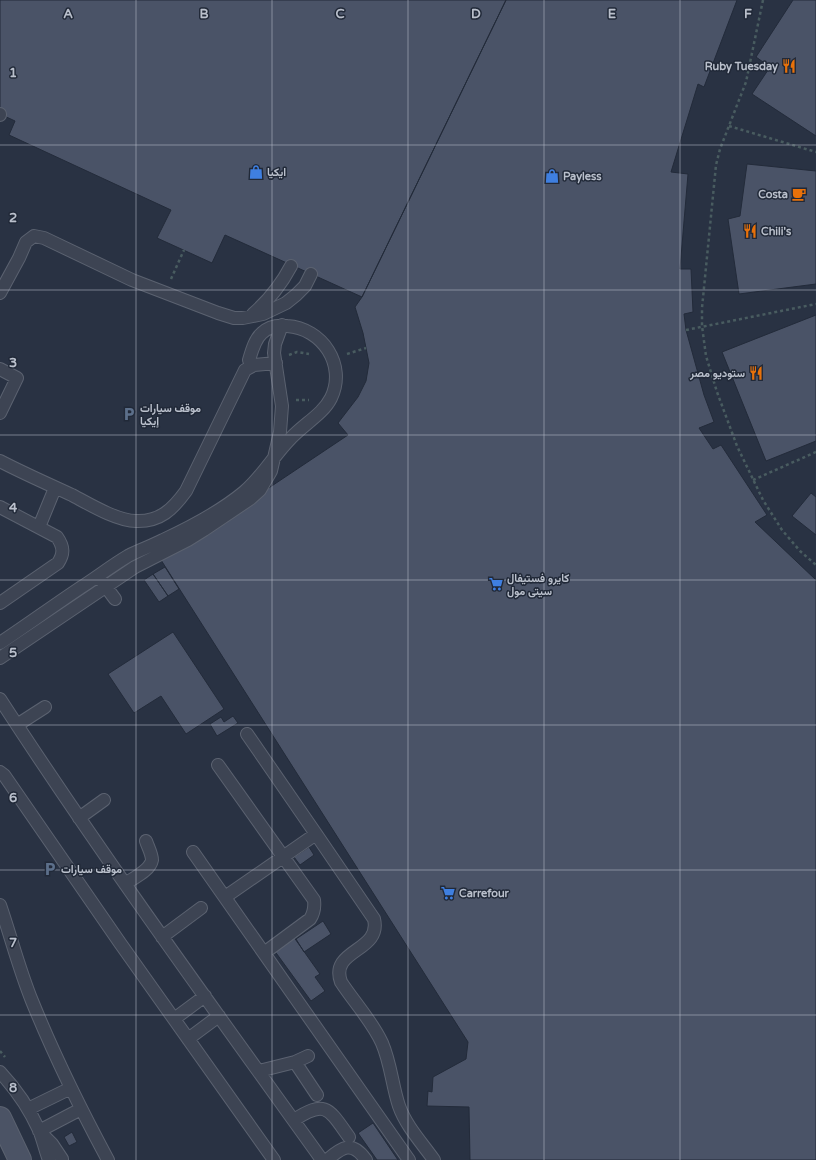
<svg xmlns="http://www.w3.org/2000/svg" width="816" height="1160" font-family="'Varela Round',Vazirmatn,sans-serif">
<rect width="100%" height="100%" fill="#293243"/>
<!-- building -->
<path fill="#4a5367" stroke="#232b3a" d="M0,0H506L362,297L225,235L212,263L157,238L171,210L9,135L15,121L0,114Z
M506,0H737L704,87L698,84L671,172L688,174L680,269H691L693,312L684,314L686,330L704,395L714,422L699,428L713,449L721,445L767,515L755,522L816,580V1160H470L469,1107L427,1106L428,1091L432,1092L433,1077L466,1059L468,1042L161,560L348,435L338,423L358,397L366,381L369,363L363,333L355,307L362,297Z
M793,0H816V136L752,94L770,67L756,57Z
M747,164L816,171V284L739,294L728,219L740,216Z
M816,315V441L766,461L722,352Z
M811,493L816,497V535L792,516Z
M165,567L179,589L168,596L153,574Z
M153,574L168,596L159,602L144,580Z
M173,632L224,709L186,734L161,696L134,713L108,674Z
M233,716L238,723L217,736L210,724L221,717L224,722Z
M309,847L314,855L300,865L294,857Z
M323,921L331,934L304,952L296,939Z
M293,936L320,974L315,977L325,991L311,1001L274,950Z
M373,1123L398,1160H377L358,1133Z
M72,1132L77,1142L69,1146L64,1137Z"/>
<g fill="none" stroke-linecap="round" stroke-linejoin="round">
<defs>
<path id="lane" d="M0,115V114
M0,293L19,258L26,242L34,236L44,238L132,280L218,313L234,318H243L263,314L286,303L296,295L305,286L311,274
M253,314C269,300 281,285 291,266
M0,369L17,378L0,413
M0,461C23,473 48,484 72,495C89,504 117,521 136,521C160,522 173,509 186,491L245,370L254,365L276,363
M0,507L57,537C64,547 64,554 58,563L0,603
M39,527L55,488
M101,580L115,599
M0,643C27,625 53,606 80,588C96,578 111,566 128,556C139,550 152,546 163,540C191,527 220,512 244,492C262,477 274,455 291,438C304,424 323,414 331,398C347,365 322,328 287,326C278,325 269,326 262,333C255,339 252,350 249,360L252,366
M0,658L135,567L188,540L204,530L250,499L260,490L271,471L280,432L282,406L274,353L275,344L282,325
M0,699C102,856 213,1008 322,1160
M17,725L45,707
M247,734L316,834L374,919C382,952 329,949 341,982C354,1002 372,1021 382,1043C391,1064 392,1085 399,1106C406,1126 422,1143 434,1160
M218,765L314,900C315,908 314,913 310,919L264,953
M0,772L4,775L120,943L274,1160
M79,818L104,800
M193,852L409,1160
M125,884C133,878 150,871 152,860C152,854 148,847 146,841
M225,897L316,834
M0,905C11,937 19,969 32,1001C54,1055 80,1108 108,1160
M162,937L201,908
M174,1019L205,996
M188,1039L219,1016
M295,1062L317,1095
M259,1071L295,1062L308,1056
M0,1072C16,1089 29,1108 39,1130C43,1139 45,1150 49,1160
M28,1109L71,1088
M294,1120C326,1099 329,1109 349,1137
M39,1131L81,1109
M40,1132L52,1144L62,1159
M327,1160C342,1147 352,1140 366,1160"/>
<path id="secondary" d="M0,1118L20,1160"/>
</defs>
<!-- lane casing -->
<use href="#lane" stroke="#5b6270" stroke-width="14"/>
<!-- secondary casing -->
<use href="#secondary" stroke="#5b6270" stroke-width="24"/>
<!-- path -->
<path stroke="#495c60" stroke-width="2.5" stroke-dasharray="3 3" stroke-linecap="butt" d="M763,0L746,82L720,149L716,165L702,308V326L706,356L717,392L737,446L763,500L782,530L800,551L816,565
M729,126L816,152
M171,279L184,250
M686,330L816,304
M347,354L366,348
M289,355L297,352L309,354
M296,400H309
M753,480L816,452
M0,1051L5,1057"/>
<!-- lane -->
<use href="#lane" stroke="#3d4453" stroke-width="12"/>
<!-- secondary -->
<use href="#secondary" stroke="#4b5365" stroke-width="22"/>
</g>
<!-- grid -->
<path fill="none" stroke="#bac0cc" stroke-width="1" stroke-opacity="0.55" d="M136,0V1160M272,0V1160M408,0V1160M544,0V1160M680,0V1160M0,145H816M0,290H816M0,435H816M0,580H816M0,725H816M0,870H816M0,1015H816"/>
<!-- icons -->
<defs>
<symbol id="restaurant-bare" viewBox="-9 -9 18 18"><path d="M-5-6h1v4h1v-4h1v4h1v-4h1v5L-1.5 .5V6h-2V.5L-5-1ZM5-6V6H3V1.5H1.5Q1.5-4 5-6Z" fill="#e8710a" stroke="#212938" stroke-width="2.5" paint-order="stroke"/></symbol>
<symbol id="shop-bare" viewBox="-9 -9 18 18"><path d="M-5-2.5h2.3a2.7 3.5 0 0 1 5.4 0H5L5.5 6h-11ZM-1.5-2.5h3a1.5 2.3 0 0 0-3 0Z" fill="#3f7fe0" stroke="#212938" stroke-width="2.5" paint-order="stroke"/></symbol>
<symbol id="cafe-bare" viewBox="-9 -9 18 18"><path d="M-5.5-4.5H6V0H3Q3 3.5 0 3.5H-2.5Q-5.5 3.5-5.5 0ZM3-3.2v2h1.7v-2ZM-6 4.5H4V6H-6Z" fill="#e8710a" stroke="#212938" stroke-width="2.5" paint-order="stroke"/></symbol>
<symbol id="parking-bare" viewBox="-9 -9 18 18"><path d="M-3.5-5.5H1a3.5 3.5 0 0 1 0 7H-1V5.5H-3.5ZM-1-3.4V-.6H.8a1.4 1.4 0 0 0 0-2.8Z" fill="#5c6f8a" stroke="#212938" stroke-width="2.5" paint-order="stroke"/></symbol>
<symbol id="supermarket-bare" viewBox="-9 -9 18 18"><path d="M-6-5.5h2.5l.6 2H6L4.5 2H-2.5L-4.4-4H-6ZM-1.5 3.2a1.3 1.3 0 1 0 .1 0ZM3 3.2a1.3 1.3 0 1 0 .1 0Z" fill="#3f7fe0" stroke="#212938" stroke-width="2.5" paint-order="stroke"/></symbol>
</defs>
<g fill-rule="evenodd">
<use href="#restaurant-bare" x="779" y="56" width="20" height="20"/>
<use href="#shop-bare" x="246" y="162" width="20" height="20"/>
<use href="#shop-bare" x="542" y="166" width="20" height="20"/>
<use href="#cafe-bare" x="789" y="184" width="20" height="20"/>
<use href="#restaurant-bare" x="740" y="221" width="20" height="20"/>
<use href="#restaurant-bare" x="746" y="363" width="20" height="20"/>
<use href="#parking-bare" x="119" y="404" width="20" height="20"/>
<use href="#supermarket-bare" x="486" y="574" width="20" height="20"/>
<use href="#parking-bare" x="40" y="859" width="20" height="20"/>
<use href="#supermarket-bare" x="438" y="883" width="20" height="20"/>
</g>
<g text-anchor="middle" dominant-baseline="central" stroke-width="3" stroke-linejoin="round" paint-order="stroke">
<!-- poi labels -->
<g font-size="11" font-weight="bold" fill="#bac0cc" stroke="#212938" text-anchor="start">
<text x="778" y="66" text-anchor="end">Ruby Tuesday</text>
<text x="267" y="172">ايكيا</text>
<text x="563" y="176">Payless</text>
<text x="788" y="194" text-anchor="end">Costa</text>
<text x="761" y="231">Chili's</text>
<text x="745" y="373" text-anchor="end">ستوديو مصر</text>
<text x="140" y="408">موقف سيارات<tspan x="140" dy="13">إيكيا</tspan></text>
<text x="507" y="578">كايرو فستيفال<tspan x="507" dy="13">سيتى مول</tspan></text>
<text x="61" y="869">موقف سيارات</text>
<text x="459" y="893">Carrefour</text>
</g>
</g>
<g font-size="13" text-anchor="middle" font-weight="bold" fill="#bac0cc" stroke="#212938" stroke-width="3" stroke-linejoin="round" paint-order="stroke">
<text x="68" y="18">A</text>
<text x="204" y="18">B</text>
<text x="340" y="18">C</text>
<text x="476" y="18">D</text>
<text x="612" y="18">E</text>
<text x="748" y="18">F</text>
<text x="13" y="77">1</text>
<text x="13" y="222">2</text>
<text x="13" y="367">3</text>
<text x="13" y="512">4</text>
<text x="13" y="657">5</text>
<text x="13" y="802">6</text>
<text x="13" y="947">7</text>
<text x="13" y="1092">8</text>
</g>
</svg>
